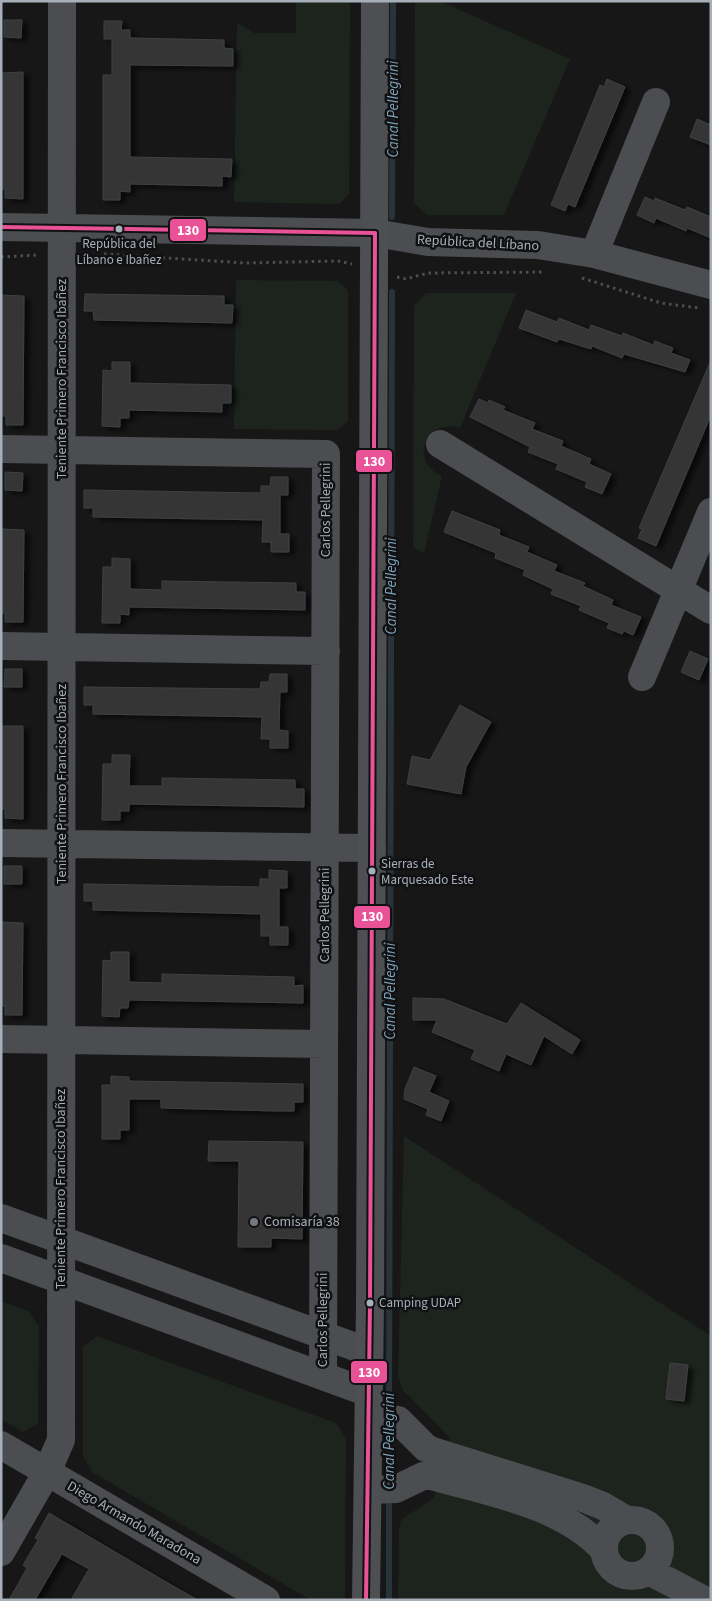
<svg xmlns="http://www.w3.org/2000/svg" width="712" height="1601" font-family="'Source Sans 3',sans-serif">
<defs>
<filter id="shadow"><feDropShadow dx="5.5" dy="3" stdDeviation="2.5" flood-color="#0009"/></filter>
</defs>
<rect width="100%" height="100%" fill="#171717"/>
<!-- green -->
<path fill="#1d241d" d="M296,1H350L349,194L339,204L234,202L237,23L254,33H296Z
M415,1H440L570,59L504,215H427L414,203Z
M236,280L338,281L348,291V421L338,430L234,429Z
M426,293H516L460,428C424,418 409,462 442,476L424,553L413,547L414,306Z
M404,1136L711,1336V1600H398L399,1530L401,1520L434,1498L450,1438L402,1389L398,1375Z
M1,1301L28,1311L39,1326L38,1423L23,1432L1,1419Z
M97,1336L336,1423L346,1438L345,1600H311L92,1472L83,1456V1347Z"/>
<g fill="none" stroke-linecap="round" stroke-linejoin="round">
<!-- stream -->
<path stroke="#29343a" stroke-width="6" d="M392,217L393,1
M389,1413L392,292
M389,1483V1426
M389,1600V1496"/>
</g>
<!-- building -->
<path fill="#353536" stroke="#3f4143" filter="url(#shadow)" d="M4,20H22L21,38L4,37Z
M104,21H122L121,30H130V38L224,40V48L233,49V66L130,65V157L232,159L231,177L222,176V186L130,184V192L120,191V200H103V75H112V39H104Z
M23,72V199L5,198V189H1V73Z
M607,79L625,87L575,207L568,204L565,211L551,205L600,85L604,87Z
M697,119L711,125V145L690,137Z
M645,197L654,201L655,198L685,210L687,207L711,217V238L687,228L686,231L656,218L654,223L637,215Z
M85,294L224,296V305H233L232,323L94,320L93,311H84Z
M1,295L24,296L23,425H6V416H1Z
M526,310L557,322L559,318L589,330L591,325L622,336L623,333L653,345L655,341L673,348L671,353L690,360L685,372L624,354L622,358L592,346L591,349L559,339L557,342L519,328Z
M711,360V415L656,546L638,538L642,529L639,528Z
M112,362H130V383L231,385V403H222V412L129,410V418H120V427L102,426L103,370L112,371Z
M479,399L488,403L489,400L505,407L503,410L535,423L532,429L563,441L561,446L591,459L589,464L611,474L602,494L585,487L587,482L556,469L558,464L528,452L530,447L470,417Z
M5,472L23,473L22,491L5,490Z
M271,477H288V495H280V534H289V552H271V542H262L263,520L93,517V508H84V490L261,493V486H270Z
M452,511L500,530L499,535L529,547L527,552L557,565L554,571L585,583L583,586L613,600L611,605L641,617L633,635L624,631L622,634L607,628L609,623L579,610L581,606L551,594L553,589L523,575L525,570L495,558L496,553L444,532Z
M1,529L24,530L23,622H5V613H1Z
M112,558L130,559V589L162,590V581L296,583V592H305V610L129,607V615L120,614V623H102L103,567H112Z
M690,651L708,659L699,680L681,672Z
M5,669H22V687H4Z
M270,674H287V692H280L279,730L288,731V748H270V739H261L262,717L93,714V705H84V687L260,689L261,682H269Z
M460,705L491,722L466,767L461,794L407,784L412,756L430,760Z
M1,726H23V819L5,818V809H1Z
M112,755H130L129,786H162V778L295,780V789H304V807L129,804V811H120V820H102L103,764H112Z
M4,866H22V884H4Z
M269,870L287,871V888H279V927H288V945H270V936H261V914L93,910V901H84V884L260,887V879H269Z
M1,922L23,923L22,1015H5V1006H1Z
M111,952H129V982L162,983V974L294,977V986L303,985V1003L129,1000L128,1008H120L119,1017L102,1016L103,960L111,961Z
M413,998L444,999L507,1024L521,1003L580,1040L572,1054L544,1036L531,1065L506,1054L499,1071L471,1059L475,1050L432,1032L437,1020H413Z
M414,1067L436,1076L429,1092L449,1101L441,1121L426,1115L428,1109L404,1099L405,1089Z
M111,1076L129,1077V1081L303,1084V1102H294V1111H276L161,1108V1099H129V1130H120V1139H102V1085H111Z
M209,1141L303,1142L302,1239L271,1238V1247H238L239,1161H208Z
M670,1363L688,1365L684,1401L666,1399Z
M49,1513L173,1586L198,1600H71L89,1569L62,1554L35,1600H9L27,1568L23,1565L38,1540L35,1538Z"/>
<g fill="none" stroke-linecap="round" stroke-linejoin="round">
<!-- path -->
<path stroke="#4d4e52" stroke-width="3" stroke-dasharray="2.5 4" stroke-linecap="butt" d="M104,254L245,263L338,261L352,264
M1,257L38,255
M397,277L406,279L428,273L544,272
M582,278L661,303L699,308"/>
<!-- minor -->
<path stroke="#4b4d50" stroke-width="28" d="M1,227L375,233L428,242L538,245L594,254L711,285
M594,254L656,102
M440,444L711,610
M1,449L326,454L323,1376
M1,646L326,651
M642,677L711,512
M1,843L372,848
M1,1039L324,1044
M1,1218L369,1352
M1,1258L369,1393
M369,1417L398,1420L426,1448L433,1451L583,1498L603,1506L627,1520
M1,1445L266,1600
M368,1490L396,1489L423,1476H432C490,1493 562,1504 604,1550
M604 1548a28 28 0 1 1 56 0a28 28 0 1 1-56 0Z
M1,1552L47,1472L61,1440L62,1
M649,1571L704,1600"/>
<!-- major -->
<path stroke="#4d4f52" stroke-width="28" d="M366,1600L370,1305L375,1"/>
<defs>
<path id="bus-1" d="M1,227L375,233
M366,1600L370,1305L375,233"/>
</defs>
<!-- bus-1 casing -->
<use href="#bus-1" stroke="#111113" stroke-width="8"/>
<!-- bus-1 -->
<use href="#bus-1" stroke="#e95297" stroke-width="4"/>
</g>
<!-- markers -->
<g fill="#a7afb9" stroke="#111113" stroke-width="2">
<circle cx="119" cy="229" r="4.5"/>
<circle cx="372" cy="871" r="4.5"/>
<circle cx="370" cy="1303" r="4.5"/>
</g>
<circle fill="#757a80" stroke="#111113" stroke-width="2" cx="254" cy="1222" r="5"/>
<g text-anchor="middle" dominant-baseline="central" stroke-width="5" stroke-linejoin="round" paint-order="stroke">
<!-- bus labels -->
<g font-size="13" fill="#a7afb9" stroke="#111113" text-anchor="start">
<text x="119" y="244" text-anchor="middle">República del<tspan x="119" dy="16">Líbano e Ibañez</tspan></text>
<text x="381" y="864">Sierras de<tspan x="381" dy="16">Marquesado Este</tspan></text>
<text x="379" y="1303">Camping UDAP</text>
</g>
<!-- street labels -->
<g font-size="14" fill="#a7afb9" stroke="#111113">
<text transform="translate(478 243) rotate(3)">República del Líbano</text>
<text transform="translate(62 379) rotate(-90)">Teniente Primero Francisco Ibañez</text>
<text transform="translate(326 510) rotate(-90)">Carlos Pellegrini</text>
<text transform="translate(62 784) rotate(-90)">Teniente Primero Francisco Ibañez</text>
<text transform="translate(325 915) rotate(-90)">Carlos Pellegrini</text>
<text transform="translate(61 1189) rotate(-90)">Teniente Primero Francisco Ibañez</text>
<text transform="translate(323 1320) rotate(-90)">Carlos Pellegrini</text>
<text transform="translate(134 1523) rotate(30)">Diego Armando Maradona</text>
</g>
<!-- poi labels -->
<g font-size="14" fill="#a7afb9" stroke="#111113" text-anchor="start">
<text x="264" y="1222">Comisaría 38</text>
</g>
<!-- water labels -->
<g font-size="15" font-style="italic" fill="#7ca2b6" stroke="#111113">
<text transform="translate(393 109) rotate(-90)">Canal Pellegrini</text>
<text transform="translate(391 586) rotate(-90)">Canal Pellegrini</text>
<text transform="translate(390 991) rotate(-90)">Canal Pellegrini</text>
<text transform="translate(389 1441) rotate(-90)">Canal Pellegrini</text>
</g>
</g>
<g stroke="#111113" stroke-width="2">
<rect x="169" y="218" width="38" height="24" rx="5" fill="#e95297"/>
<rect x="355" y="449" width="38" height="24" rx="5" fill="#e95297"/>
<rect x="353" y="905" width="38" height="24" rx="5" fill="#e95297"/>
<rect x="350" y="1360" width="38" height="24" rx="5" fill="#e95297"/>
</g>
<g font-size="14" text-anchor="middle" font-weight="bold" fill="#fff">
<text x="188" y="235">130</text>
<text x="374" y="466">130</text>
<text x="372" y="921">130</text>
<text x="369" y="1377">130</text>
</g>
<!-- border -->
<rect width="712" height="1601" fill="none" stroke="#a7afb9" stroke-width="5"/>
</svg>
